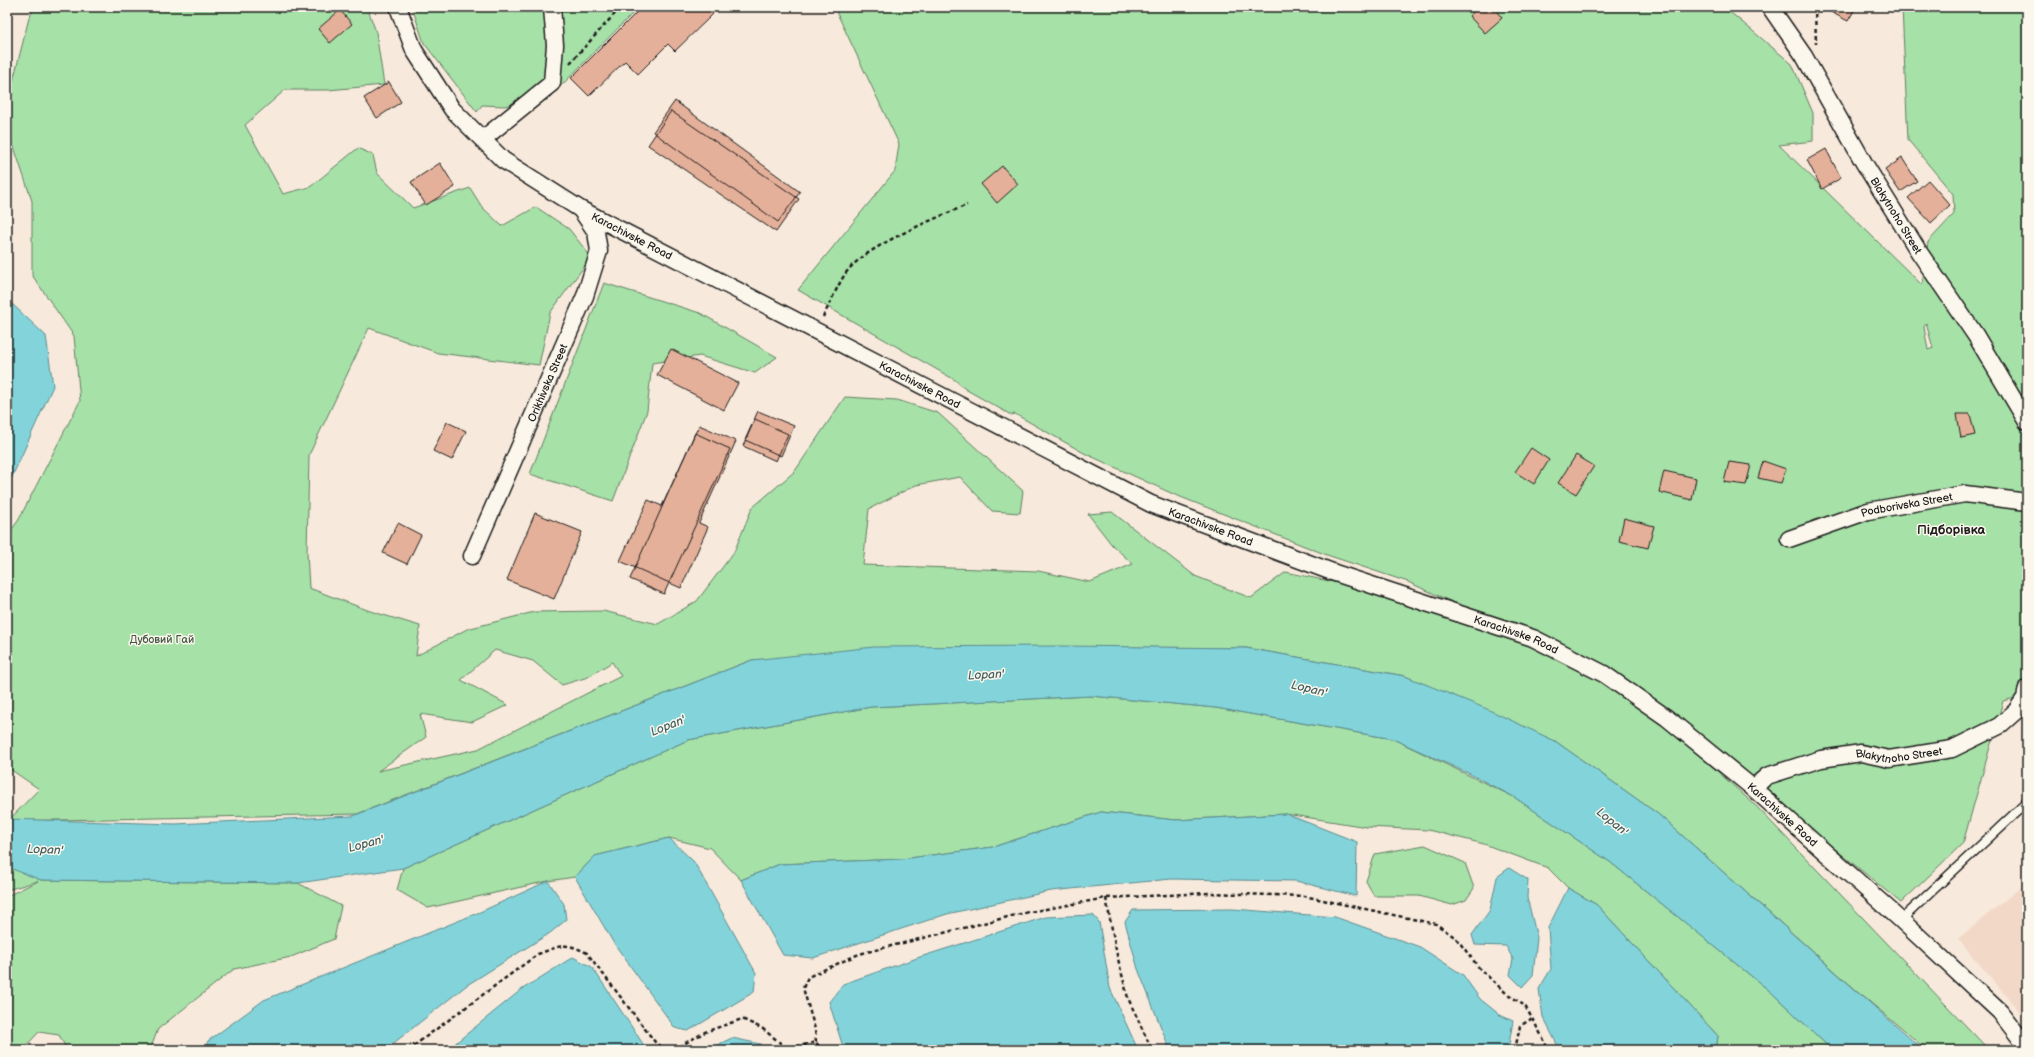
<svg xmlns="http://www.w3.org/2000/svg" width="2034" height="1057" font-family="'Balsamiq Sans',sans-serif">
<rect width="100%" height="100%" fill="#f7e9db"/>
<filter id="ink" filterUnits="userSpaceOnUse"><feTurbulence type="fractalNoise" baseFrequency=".025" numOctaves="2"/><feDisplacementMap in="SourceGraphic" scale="8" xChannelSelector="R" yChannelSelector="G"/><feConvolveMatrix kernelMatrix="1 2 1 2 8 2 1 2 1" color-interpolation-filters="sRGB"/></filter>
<g filter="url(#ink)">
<!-- built -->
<path fill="#f2d8c7" d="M2027,882V1020L1958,939Z"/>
<!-- green -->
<path fill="#a6e1a7" stroke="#617e62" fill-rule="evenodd" d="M35,7H367L376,32L384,85L328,90H285L245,125L283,194L310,187L358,148L373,155L377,173L413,208L470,188L482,207L502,226L536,207L569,229L591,257L550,313L539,365L438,353L369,328L309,455L307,553L309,588L370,611L420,626L416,656L467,629L534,612L603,611L658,624L697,601L734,552L752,508L795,471L845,397L897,400L938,413L1023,491L1020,513L992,511L960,477L916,485L869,509L863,565L1038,571L1090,582L1133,564L1112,545L1088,514L1112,512L1195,576L1251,598L1286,572L1418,600L1545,644L1408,582L1327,555L1173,494L1084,453L1015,414L1011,415L965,389L955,380L798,290L895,171L899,144L834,7H1316L1317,11L1344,7H1724L1792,64L1813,113V141L1779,145L1922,285L1928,242L1954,214L1953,194L1908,140L1902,7H2027V695L2003,701L1963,843L1901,903L1637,686L1551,647L1623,696L1677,735L1756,806L1989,1050H1927L1864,997L1658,814L1555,741L1405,676L1246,648L1100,647L752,660L357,814L8,821L39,789L7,767V536L18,521L80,401L74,336L32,275V201L7,126V105L29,18ZM1926,323L1933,348L1928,350L1924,327ZM495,650L533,661L562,685L588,677L612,662L621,676L478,749L378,771L426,737L420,714L472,722L508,705L461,680Z
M412,7H639L547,100L504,106L482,105L477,112L424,43Z
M604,283L700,313L777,357L755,373L700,356L652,363L647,411L613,501L530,474Z
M1091,696L1216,708L1393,739L1514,797L1610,862L1771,992L1832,1050H1716L1718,1036L1597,905L1568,888L1548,868L1484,844L1428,830L1367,827L1286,814L1176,820L1101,812L993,847L902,859L780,864L741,880L710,848L669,838L595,856L575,877L548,881L428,908L397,890L403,868L688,740L871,707Z
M1425,845L1465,863L1474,888L1466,900L1452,905L1419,896H1374L1366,881L1375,854Z
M7,864L41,880L298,883L341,906L334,939L291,957L234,969L158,1029L150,1050H67L59,1035L39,1032L22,1050H7V896L38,881L7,890Z"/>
<!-- water -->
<path fill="#83d4da" stroke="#5a8a8e" d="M7,292L10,302L46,336L53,386L7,488Z
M1060,646L1246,648L1405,676L1487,709L1555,741L1658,814L1923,1050H1832L1771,992L1610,862L1514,797L1470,774L1393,739L1216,708L1091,696L871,707L688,740L403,868L298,883L41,880L7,867V819L175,824L353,816L752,660L874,647Z
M1101,812L1176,820L1286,814L1357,842L1356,896L1296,881L1171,879L1051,891L947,914L813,958L783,955L741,880L780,864L902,859L993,847Z
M669,838L694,862L756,973L754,992L688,1031L675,1028L613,942L575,877L595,856Z
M1509,868L1528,880L1527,897L1537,938L1533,975L1522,987L1510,975L1513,959L1506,946L1475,945L1472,935L1490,910L1497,877Z
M548,881L564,904L566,920L550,933L467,985L385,1050H204L208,1041L264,1000L480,912Z
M1568,888L1597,905L1718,1036L1716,1050H1560L1543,1017L1539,989L1551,969L1548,928Z
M1233,909L1335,917L1420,947L1463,975L1480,999L1500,1015L1513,1021L1508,1050H1170L1138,969L1125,922L1133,910Z
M1093,915L1099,922L1110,988L1138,1050H844L829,1002L843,984L920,957L1046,917Z
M573,957L592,967L647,1050H447L521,990Z
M732,1038L760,1044H761L745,1050H706Z"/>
<!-- building -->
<path fill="#e5b099" stroke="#1c1c1c" d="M642,7H706L713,14L675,51L668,44L638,74L625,61L589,96L571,78Z
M1479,7H1493L1502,18L1485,33L1469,16Z
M1821,7H1856L1848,21Z
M340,10L352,24L330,43L318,29Z
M389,82L401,102L377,118L364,98Z
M675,101L800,192L778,222L653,132Z
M671,111L799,199L776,232L648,145Z
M1826,149L1841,178L1822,189L1807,160Z
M1902,158L1917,181L1900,192L1885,170Z
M440,163L455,187L426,205L411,182Z
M1002,166L1018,184L997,203L981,184Z
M1928,180L1950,205L1931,223L1908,198Z
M671,349L738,383L724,410L657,375Z
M758,411L794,426L781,456L745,440Z
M1957,414H1970L1975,435L1961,438Z
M755,419L788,434L776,461L743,446Z
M447,422L466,431L452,460L433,451Z
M699,425L736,441L699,523L708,527L681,588L620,561L648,500L662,506Z
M695,433L730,449L664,594L630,579Z
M1531,448L1549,460L1534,484L1515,472Z
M1576,455L1594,466L1576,494L1558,483Z
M1763,461L1786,469L1781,483L1758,478Z
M1729,462L1751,465L1746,485L1724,482Z
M1664,471L1696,478L1692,500L1659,492Z
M535,513L582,532L554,599L507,580Z
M1624,518L1654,526L1648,548L1619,541Z
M398,523L421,535L407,564L383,553Z"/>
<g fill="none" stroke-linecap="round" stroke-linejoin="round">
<defs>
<path id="service" d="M1901,920L2027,802"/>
<g id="minor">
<path id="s1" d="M398,7L414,50L452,109L503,160L580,209L1151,504L1335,573L1533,638L1604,674L1667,718L1753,788L1901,920L2000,1012L2027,1047"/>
<path id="s2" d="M1770,7L1804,56L1864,163L1919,252L1976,336L2027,422"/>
<path d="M483,139L552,83L555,45L552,7"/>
<path id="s3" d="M1789,539L1868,511L1965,494L2027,502"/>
<path id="s4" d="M472,556L585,296L599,251L596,232L581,210"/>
<path id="s5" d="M1753,788L1767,776L1821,759L1861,753L1889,759L1952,749L1999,726L2016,711L2025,698L2027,688"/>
</g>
</defs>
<!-- service casing -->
<use href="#service" stroke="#1c1c1c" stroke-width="11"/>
<!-- minor casing -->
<use href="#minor" stroke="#1c1c1c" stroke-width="19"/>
<!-- path -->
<path stroke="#1c1c1c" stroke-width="2.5" stroke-dasharray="4 3" stroke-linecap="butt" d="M1815,7L1816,44
M570,63L621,7
M823,317C830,304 840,279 849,269C871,244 936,218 967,205
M1106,898L1117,955L1128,998L1152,1050
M816,1042L815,1029L803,988L808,977L859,954L1024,913L1106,898L1209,893L1304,896L1436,924L1456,938L1480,969L1505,992L1525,1006L1543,1038L1548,1050
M408,1050L538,954C561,946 564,941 587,953L655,1042L664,1050
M673,1050L705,1032L742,1019L763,1029L789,1050
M783,1050L816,1042L821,1050
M1515,1050L1520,1026L1531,1019"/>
<!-- service -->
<use href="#service" stroke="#fbf7ec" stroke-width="8"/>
<!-- minor -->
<use href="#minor" stroke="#fbf7ec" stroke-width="16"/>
</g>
</g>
<g text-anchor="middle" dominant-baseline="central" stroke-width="3" stroke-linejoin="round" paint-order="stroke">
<!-- street labels -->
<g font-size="11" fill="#1c1c1c" stroke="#fbf7ec">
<text stroke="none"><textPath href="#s2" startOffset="244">Blakytnoho Street</textPath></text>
<text stroke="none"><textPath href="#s1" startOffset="338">Karachivske Road</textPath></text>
<text stroke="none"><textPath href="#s4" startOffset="189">Orikhivska Street</textPath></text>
<text stroke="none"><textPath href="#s1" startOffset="662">Karachivske Road</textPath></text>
<text stroke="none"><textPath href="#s3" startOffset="123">Podborivska Street</textPath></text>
<text stroke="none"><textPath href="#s1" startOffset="986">Karachivske Road</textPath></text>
<text stroke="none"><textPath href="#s1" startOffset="1310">Karachivske Road</textPath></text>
<text stroke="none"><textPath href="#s5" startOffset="154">Blakytnoho Street</textPath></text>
<text stroke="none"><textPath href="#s1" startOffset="1634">Karachivske Road</textPath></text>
</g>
<!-- park labels -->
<g font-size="11" fill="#455746" stroke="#fbf7ec">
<text x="162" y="639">Дубовий Гай</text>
</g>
<!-- water labels -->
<g font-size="12" font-style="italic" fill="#405c5e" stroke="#fbf7ec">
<text transform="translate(986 675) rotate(-3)">Lopan'</text>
<text transform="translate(1309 689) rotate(13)">Lopan'</text>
<text transform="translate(668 726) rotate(-22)">Lopan'</text>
<text transform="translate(1612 822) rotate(39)">Lopan'</text>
<text transform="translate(366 844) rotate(-15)">Lopan'</text>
<text transform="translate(45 850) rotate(2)">Lopan'</text>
</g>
<!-- quarter labels -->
<g font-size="13" font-weight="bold" fill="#1c1c1c" stroke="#fbf7ec">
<text x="1951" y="530">Підборівка</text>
</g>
</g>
<!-- margin -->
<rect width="2034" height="1057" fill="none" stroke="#fbf7ec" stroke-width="24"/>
<rect x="12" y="12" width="2010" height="1033" fill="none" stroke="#1c1c1c" stroke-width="1.5" filter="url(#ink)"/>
</svg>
